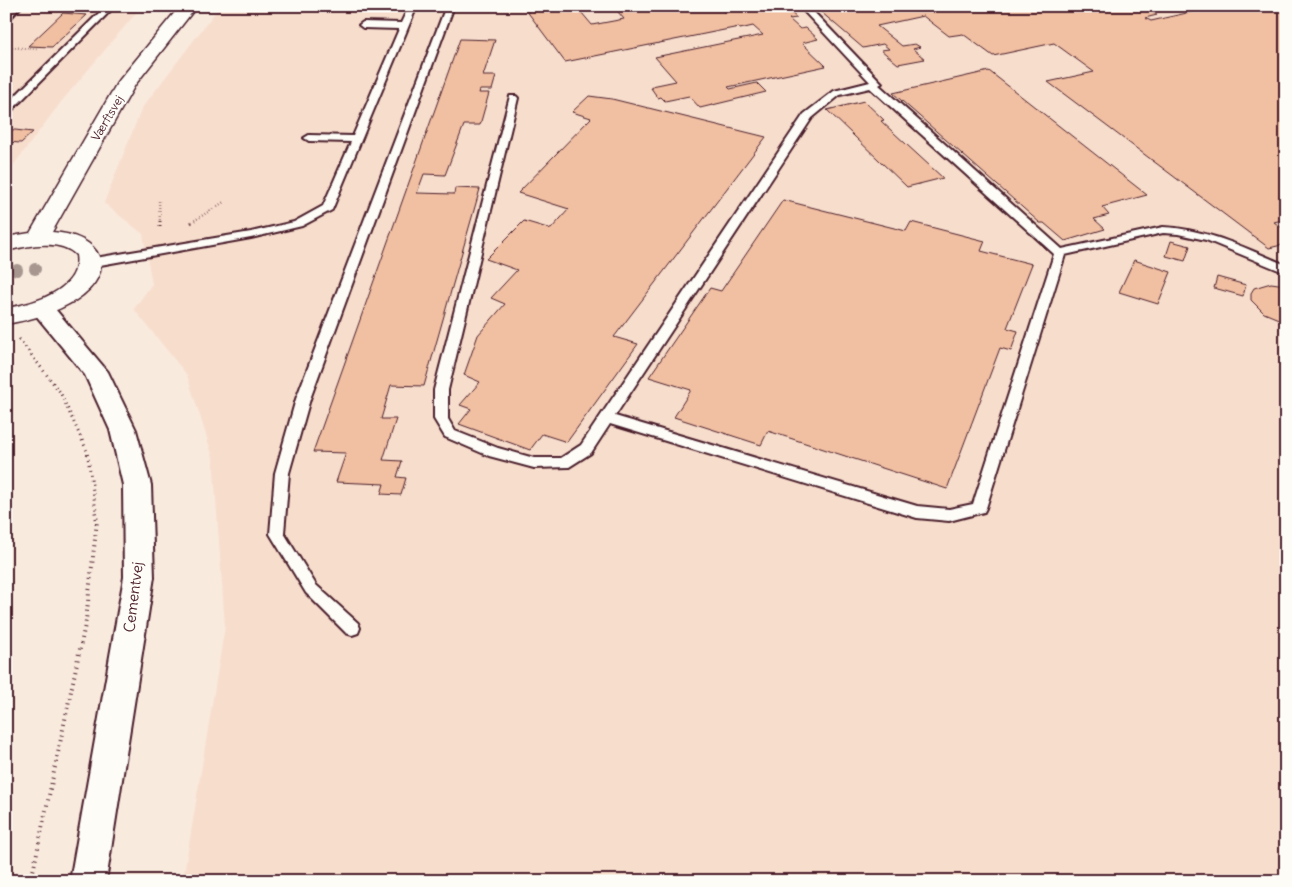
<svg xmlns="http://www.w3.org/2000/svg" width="1292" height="887" font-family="Delius,sans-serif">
<rect width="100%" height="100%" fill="#f9eade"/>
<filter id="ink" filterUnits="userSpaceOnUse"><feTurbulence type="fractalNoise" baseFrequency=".02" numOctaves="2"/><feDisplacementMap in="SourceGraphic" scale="10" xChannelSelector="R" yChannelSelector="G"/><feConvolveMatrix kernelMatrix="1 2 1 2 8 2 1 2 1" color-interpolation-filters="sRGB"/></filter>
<g filter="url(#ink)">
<!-- built -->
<path fill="#f7ddcc" d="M6,6H142L61,102L6,175Z
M220,6H1286V881H183L225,626L213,457L187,375L134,309L152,284L143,234L104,203L142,108Z"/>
<!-- building -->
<path fill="#f1bfa2" stroke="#4a1f2b" d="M523,6H576L592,25L624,19L613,6H741L722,10L724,12L754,6H783L797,18L789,19L800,29L806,28L818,39L802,43L826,66L728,87L730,89L757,83L766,92L700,108L689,96L665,101L661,97L658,98L651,88H653L652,86L676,81L655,57L763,35L753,26L740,29L739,27L565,62Z
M814,6H1143L1157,15L1145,18L1151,21L1218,6H1286V219L1274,222L1286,231V244L1269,248L1048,82L1094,72L1054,43L993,56L963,34L949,36L923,16L877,26L902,46L915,44L920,47L913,49L925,59L898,64L881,50L889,49L883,44L863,48Z
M63,13L87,15L52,47L28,46Z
M460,39L495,40L483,76H496L492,90H480L479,93H489L480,125H464L445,175L424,174L417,193L454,194L455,188L480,189L424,386L391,385L381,419H396L383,460L402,461L397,477L406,478L401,495L381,494L384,484L336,482L346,453L313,452Z
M989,71L1147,195L1102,207L1109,215L1094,219L1105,229L1065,241L1044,223H1040L893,93Z
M589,96L612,99L766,137L614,337L638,344L567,442L542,434L530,450L459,424L471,409L460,405L480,382L464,375L478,335L505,304L491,298L517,270L486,259L524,221L551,229L569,209L518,193L591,118L572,112Z
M864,101L884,120L881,121L943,178L907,187L827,110Z
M6,129L33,132L21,143L6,142Z
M783,200L906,231L911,222L985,241L981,251L1032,264L1007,328L1018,331L1011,351L1000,348L947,489L768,431L761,445L674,417L691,390L649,377L710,288L721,291Z
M1171,241L1190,246L1185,261L1166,256Z
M1134,260L1171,272L1158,304L1119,292Z
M1217,277L1246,285L1243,296L1214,288Z
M1271,283L1286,285V322L1264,313L1251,300V293L1254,288Z"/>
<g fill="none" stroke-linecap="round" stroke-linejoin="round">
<defs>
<path id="service" d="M106,6H115L9,113L6,114V105Z
M409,6H417L332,210L302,226L251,238L89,267L85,266L83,263L85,260L89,259L251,232L294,222L323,206L351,142L309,141L304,138L309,135L353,136L399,29L363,28L359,25L363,22L401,23Z
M446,6H454L310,399L289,473L284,533L316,585L358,623L360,628L358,633L352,635L346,633L306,593L270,534L275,473L296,399Z
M799,6H808L880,81L882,83L879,85L1062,249L1163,227C1207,229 1245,248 1286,265V273L1206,240L1178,234L1163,233L1065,255L986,508L984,512L949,521L917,518L610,424L591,453L569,467L534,468L489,456L445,437L434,419V390L510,96H516L518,98L448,390V419L455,431L498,448L534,458H561L581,445L804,114L834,91L870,82ZM870,88L1054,254L973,504L949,509L917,506L615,416L812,118L840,95Z"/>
<path id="minor" d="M42,301L50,303L108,372L136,430L151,485L154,577L106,881H70L124,577L123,485L110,430L85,375L30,308L34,303Z"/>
<path id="tertiary" d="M180,6H197L135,85L52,232C101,235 120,271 76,300C55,313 30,320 6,324V308C33,304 82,290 76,255C60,238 26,246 6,251V237L30,233L117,83Z"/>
</defs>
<!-- service casing -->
<use href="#service" stroke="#4a1f2b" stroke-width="4"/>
<!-- minor casing -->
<use href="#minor" stroke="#4a1f2b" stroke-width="4"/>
<!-- tertiary casing -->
<use href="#tertiary" stroke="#4a1f2b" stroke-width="3"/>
<!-- path-far2 -->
<path stroke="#4a1f2b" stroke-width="2.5" stroke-dasharray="0.5 2.5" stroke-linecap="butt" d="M6,47L38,49
M159,201L160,222
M192,222L224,202"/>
<!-- path-far1 -->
<path stroke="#4a1f2b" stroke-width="3" stroke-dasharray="1 4" stroke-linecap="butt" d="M160,221V230
M191,223L194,221
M19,339L60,392L87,451L96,511"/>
<!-- path -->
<path stroke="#4a1f2b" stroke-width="4" stroke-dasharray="1 4.5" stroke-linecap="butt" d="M31,881L86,620L97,521L95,510"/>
<!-- service -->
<use href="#service" fill="#fdfcf7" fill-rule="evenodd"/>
<!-- minor -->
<use href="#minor" fill="#fdfcf7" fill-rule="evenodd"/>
<!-- tertiary -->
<use href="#tertiary" fill="#fdfcf7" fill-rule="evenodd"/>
<!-- rail -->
<path stroke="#4a1f2b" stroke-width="2.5" d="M6,24L23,6"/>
</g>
<!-- trees -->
<g fill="#a6968f">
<circle cx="35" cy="269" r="6"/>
<circle cx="17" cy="270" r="6"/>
</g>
</g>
<g text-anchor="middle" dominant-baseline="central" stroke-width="4" stroke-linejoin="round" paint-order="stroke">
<!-- far-street labels -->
<g font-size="12" fill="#4a1f2b" stroke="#fdfcf7">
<text transform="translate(107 118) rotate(-59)">Værftsvej</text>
</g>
<!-- street labels -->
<g font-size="15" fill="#4a1f2b" stroke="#fdfcf7">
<text transform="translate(133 597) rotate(-83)">Cementvej</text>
</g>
</g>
<!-- margin -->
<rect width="1292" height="887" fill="none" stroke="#fdfcf7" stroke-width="25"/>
<rect x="12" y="12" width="1267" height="862" fill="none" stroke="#4a1f2b" stroke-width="2" filter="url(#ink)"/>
</svg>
